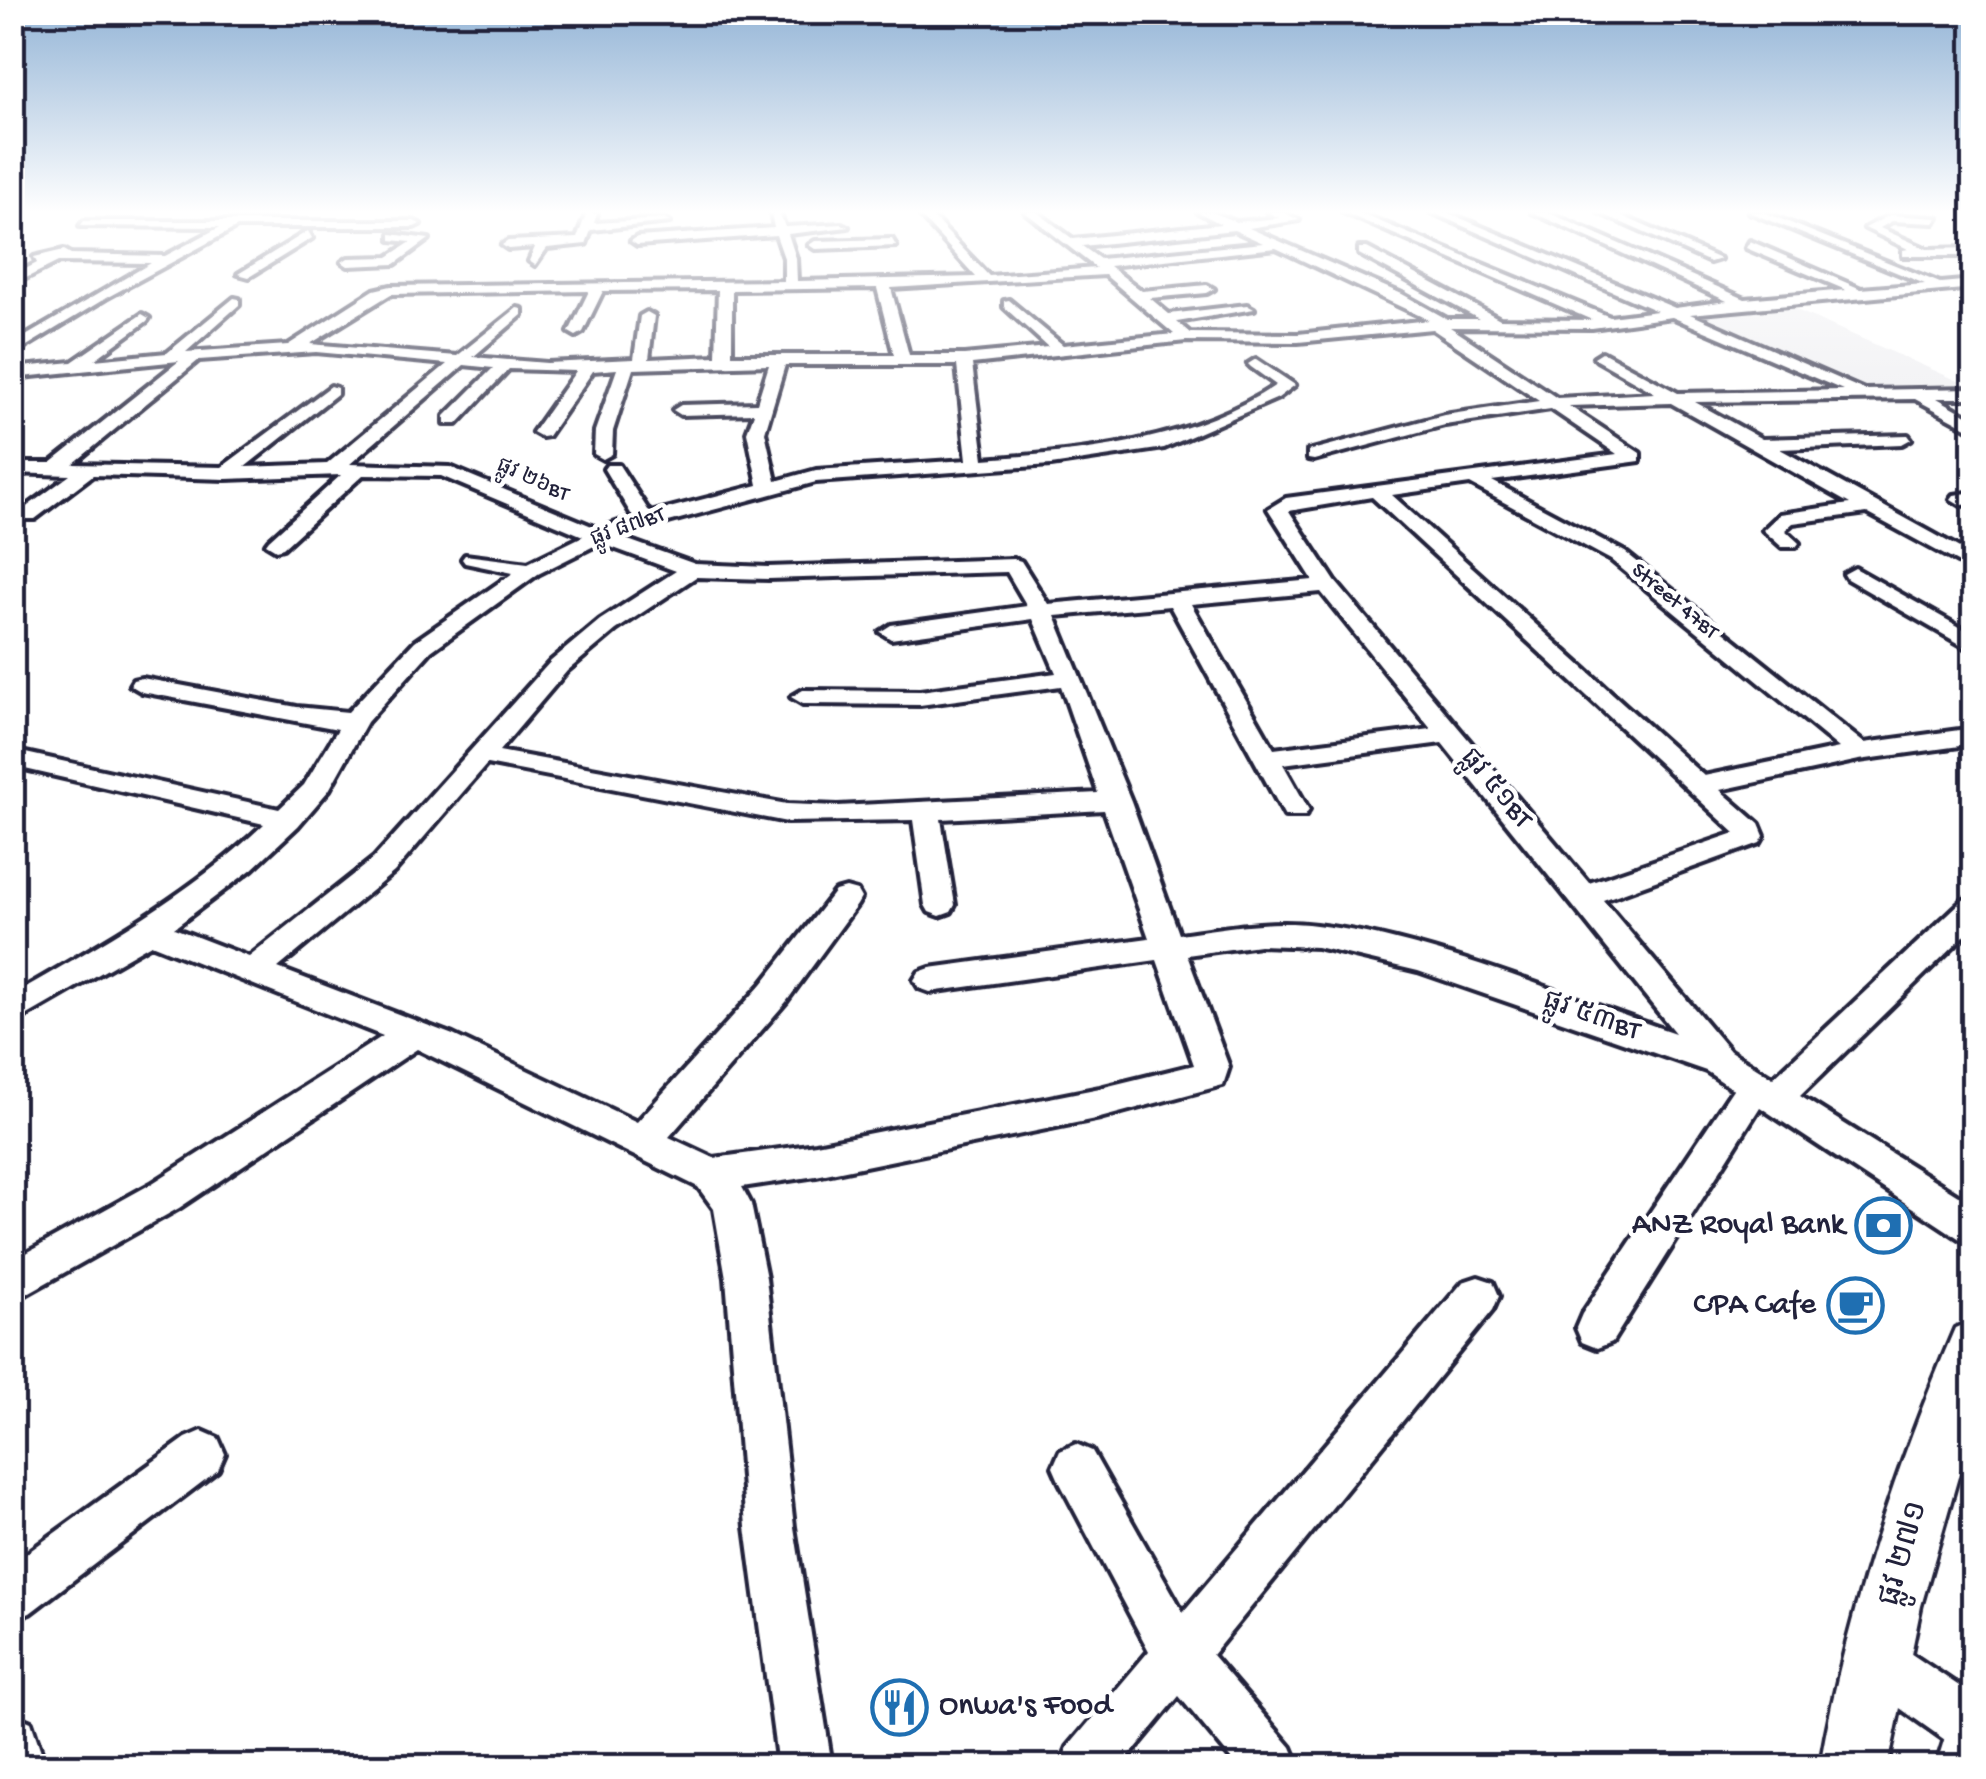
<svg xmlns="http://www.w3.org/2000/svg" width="1986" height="1779" font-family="'Gochi Hand','Noto Sans Khmer',sans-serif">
<rect width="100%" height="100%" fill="#fff"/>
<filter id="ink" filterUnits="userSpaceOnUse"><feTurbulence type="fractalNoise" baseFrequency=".01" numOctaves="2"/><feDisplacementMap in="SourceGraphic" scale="20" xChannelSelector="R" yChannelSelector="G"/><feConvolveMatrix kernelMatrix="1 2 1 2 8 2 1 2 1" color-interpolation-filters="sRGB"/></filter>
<g filter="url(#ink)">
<!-- built -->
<path fill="#eeeef1" d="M1778,302L1972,387L1866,391L1686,314Z"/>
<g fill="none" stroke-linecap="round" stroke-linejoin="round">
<defs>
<path id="minor" d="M587,212L597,214L594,223L664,219L670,222L591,230L586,244L547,248L535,265L529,261L535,247L508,249L502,245L508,241L577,238Z
M771,212H779L785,227L842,224L848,227L788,234L796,258L797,281L976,277L917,212H928L989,276L1096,268L1025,212H1037L1073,239L1221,224L1198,212H1212L1236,222L1279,218L1268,212H1283L1299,220L1249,228L1402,294L1447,319H1479L1359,254V248H1367L1500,319L1592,320L1343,212H1357L1610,317L1657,311L1431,212H1446L1675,308L1727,301L1532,212H1547L1745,299L1846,290L1746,248L1750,241L1861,289L1925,284L1749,212H1763L1940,283L1974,280V288L1690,314L1864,390L1974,388V398H1937L1974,419V431L1915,399L1695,402L1762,439L1908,435L1911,439L1902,444L1780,449L1974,556V571L1867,513L1793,523L1785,530L1799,543L1796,547H1782L1763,530L1780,514L1850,504L1671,403L1569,406L1640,453V461L1492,481L1625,552L1864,743L1974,728V744L1859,760L1720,790L1759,824L1764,836L1760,843L1603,900L1730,1051L1773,1078L1963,900L1974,897V926L1800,1096L1974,1205V1244L1960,1239L1760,1107L1612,1342L1597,1348L1582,1342L1576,1328L1582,1314L1733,1089L1706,1071L1418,971L1317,947L1259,945L1187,955L1229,1067L1223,1085L1100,1118L816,1176L742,1187L751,1204L766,1278L794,1527L832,1766H778L746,1527L726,1278L714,1209L698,1187L417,1049L179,1208L12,1302V1261L151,1184L383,1036L151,944L12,1024V995C101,944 190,895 264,824L12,766V750L279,809L304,785L338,729L142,692L130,685L133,680L142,678L297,707L348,712L415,641L513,573L465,563L462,559L465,555L528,563L583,536L441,476L363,475L283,548L276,550L266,544L269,540L341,475L226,479L93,475L35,519H21V511L70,475L12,473V463H51L179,361L12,378V368L72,362L142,314L149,318L147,321L94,360L167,353L234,298L239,299V305L186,352L288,345L374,290L391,286L784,281V258L776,235L637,245L631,241L637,237L774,228ZM1234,230L1263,243L1100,259L1082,246ZM1276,248L1429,320L1298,334L1190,333L1177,322L1254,309L1247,305L1169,314L1150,298L1207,293L1214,289L1207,285L1142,291L1109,266ZM1105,275L1174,334L1063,345L1009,300L1004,301V307L1048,347L964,355H909L891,288ZM877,288L894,355H732V290ZM718,290L716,356L649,359L654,316L647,312L640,316L634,359L547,363L473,357L522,315V309L517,308L457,356L310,344L391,294L589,291L569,332L576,336L583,332L603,291ZM1672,317L1843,390L1678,393L1602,352L1594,357L1597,360L1655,393L1557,398L1450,327L1592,328ZM1432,329L1539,401L1444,415L1308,451V459L1314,460L1445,425L1551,409L1617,454L1286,498L1268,509L1313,580L1048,604L1021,561L1014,559L768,567L695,564L617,536L816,482L1051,465L1164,448L1278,398L1295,385L1256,359L1248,364L1251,367L1276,385C1190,442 1085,452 984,459L972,364L1186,341L1298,342ZM316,352L447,364L327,464L245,467L337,394V388L331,386L222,467L73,464L199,360ZM464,365L493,368L445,416V424H457L509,369L576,371L533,432L542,437L548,436L593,371L617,369L595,431L594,454L603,459L612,454L613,431L633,369L769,365L757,403L681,405L673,410L681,415L754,413L747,432L758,485L650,513L619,465H607L604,469L633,517L599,529L450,467L350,464ZM785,365H957L967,460L816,470L776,481L765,432ZM1470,484L1611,560L1839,748L1704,776L1392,495ZM1372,497L1735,833L1589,883L1335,581L1289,511ZM600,543L676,571L600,620L551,661L374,858L249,957L174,928L252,869L298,826L329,790L367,722L431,651L538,574ZM1007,572L1027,606L891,625L880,632L891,639L1033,619L1056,673L920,691L803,690L791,697L803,704L920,705L1061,686L1098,793L838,806L787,804L499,751L567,671L616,630L696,577L768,579ZM1321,592L1431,729L1274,749L1191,604ZM1170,606L1285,816H1305L1309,810L1283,764L1442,743L1675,1033C1565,996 1430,938 1316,925C1270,919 1225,928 1179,934L1131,801L1055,616ZM487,764L787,822L913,820L925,905L929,912L940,916L951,912L955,905L941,819L1104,810L1149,938L930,968L919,972L914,980L919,988L930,992L1157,960L1194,1065L1100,1088L816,1144L714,1158L669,1137L786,1002L857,905L861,898L857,891L846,888L835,891L762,984L637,1122L453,1035L278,968L394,872Z
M1598,212H1613L1720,259L1710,262Z
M1890,215L1938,218L1934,223L1892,221L1880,228L1927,249L1974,248V256H1903V250L1908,249L1865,228Z
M84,221H414L420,224L414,227H237L106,298L12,355V344L151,263L58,262L12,285V276L37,263L34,257L64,250L71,254L165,256L220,227L80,226Z
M308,231L312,238L249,277L238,274Z
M391,234L429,239L395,264L348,266L342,262L348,258L388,257L411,242L391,240Z
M892,239L896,246L815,249L809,245L815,241Z
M1974,492V504L1961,505L1951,499L1954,495Z
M1855,568L1974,635V652L1847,579L1844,574Z
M1478,1277L1493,1282L1499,1296L1493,1310L1212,1655L1291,1747L1299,1766H1237L1179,1696L1121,1766H1060L1068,1747L1149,1651L1060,1483L1053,1467L1060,1451L1076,1444L1092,1451L1183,1612L1463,1282Z
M202,1431L218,1438L225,1454L218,1470L30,1613L12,1620V1564L186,1438Z
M1874,1633L1892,1641L1974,1696V1754L1955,1747L1856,1677L1848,1659L1856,1641Z
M12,1714L31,1722L46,1766H12Z"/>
<path id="major" d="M1974,1320V1421L1921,1606L1888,1766H1820C1846,1617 1895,1468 1955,1328Z
M1974,1712V1766H1936L1950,1721Z"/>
</defs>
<!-- minor casing -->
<use href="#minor" stroke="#22223b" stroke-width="8"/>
<!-- major casing -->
<use href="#major" stroke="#22223b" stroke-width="7"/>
<!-- minor -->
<use href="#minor" fill="#fff" fill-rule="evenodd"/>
<!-- major -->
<use href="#major" fill="#fff" fill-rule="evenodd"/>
</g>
</g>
<!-- sky -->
<linearGradient id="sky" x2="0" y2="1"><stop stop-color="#93b4d6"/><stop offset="0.46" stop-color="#fff"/><stop offset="1" stop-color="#fff" stop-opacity="0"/></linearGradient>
<rect width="1986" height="461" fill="url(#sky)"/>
<!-- icons -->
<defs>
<symbol id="bank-ring" viewBox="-11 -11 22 22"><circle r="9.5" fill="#fff" stroke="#1f6fb2" stroke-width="1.5"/><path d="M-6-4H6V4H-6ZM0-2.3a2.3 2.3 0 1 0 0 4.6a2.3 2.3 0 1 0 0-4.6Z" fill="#1f6fb2"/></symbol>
<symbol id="cafe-ring" viewBox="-11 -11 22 22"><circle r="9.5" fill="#fff" stroke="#1f6fb2" stroke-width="1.5"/><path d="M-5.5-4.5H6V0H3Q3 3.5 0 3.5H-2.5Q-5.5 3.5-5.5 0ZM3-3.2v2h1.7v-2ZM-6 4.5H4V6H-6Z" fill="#1f6fb2"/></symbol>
<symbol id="restaurant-ring" viewBox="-11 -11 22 22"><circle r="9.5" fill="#fff" stroke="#1f6fb2" stroke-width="1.5"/><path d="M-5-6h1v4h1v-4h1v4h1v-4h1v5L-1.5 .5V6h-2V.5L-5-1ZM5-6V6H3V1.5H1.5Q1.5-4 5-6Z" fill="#1f6fb2"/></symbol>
</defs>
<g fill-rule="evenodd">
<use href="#bank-ring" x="1852" y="1194" width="63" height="63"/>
<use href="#cafe-ring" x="1824" y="1274" width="63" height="63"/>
<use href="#restaurant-ring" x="868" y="1676" width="63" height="63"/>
</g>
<g text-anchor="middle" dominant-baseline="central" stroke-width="9" stroke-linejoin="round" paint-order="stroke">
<!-- far-street labels -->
<g font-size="22" fill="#22223b" stroke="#fff">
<text transform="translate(532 481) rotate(24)">ផ្លូវ ២៦BT</text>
<text transform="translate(628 528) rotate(-20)">ផ្លូវ ៨៧BT</text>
<text transform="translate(1674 602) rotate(40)">Street 47BT</text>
</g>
<!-- street labels -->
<g font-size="28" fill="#22223b" stroke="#fff">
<text transform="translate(1495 789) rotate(50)">ផ្លូវ ៥១BT</text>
<text transform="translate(1591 1017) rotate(19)">ផ្លូវ ៥៣BT</text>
</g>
<!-- near-poi labels -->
<g font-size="32" fill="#22223b" stroke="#fff" text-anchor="end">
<text x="1845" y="1226">ANZ Royal Bank</text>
<text x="1816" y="1306">CPA Cafe</text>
<text x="939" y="1707" text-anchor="start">Onwa's Food</text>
</g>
<!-- near-street labels -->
<g font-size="32" fill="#22223b" stroke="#fff">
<text transform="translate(1905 1554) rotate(-74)">ផ្លូវ ២៧១</text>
</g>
</g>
<!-- margin -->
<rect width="1986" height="1779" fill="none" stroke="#fff" stroke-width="50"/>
<rect x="25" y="25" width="1936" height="1729" fill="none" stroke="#22223b" stroke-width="4" filter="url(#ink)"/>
</svg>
